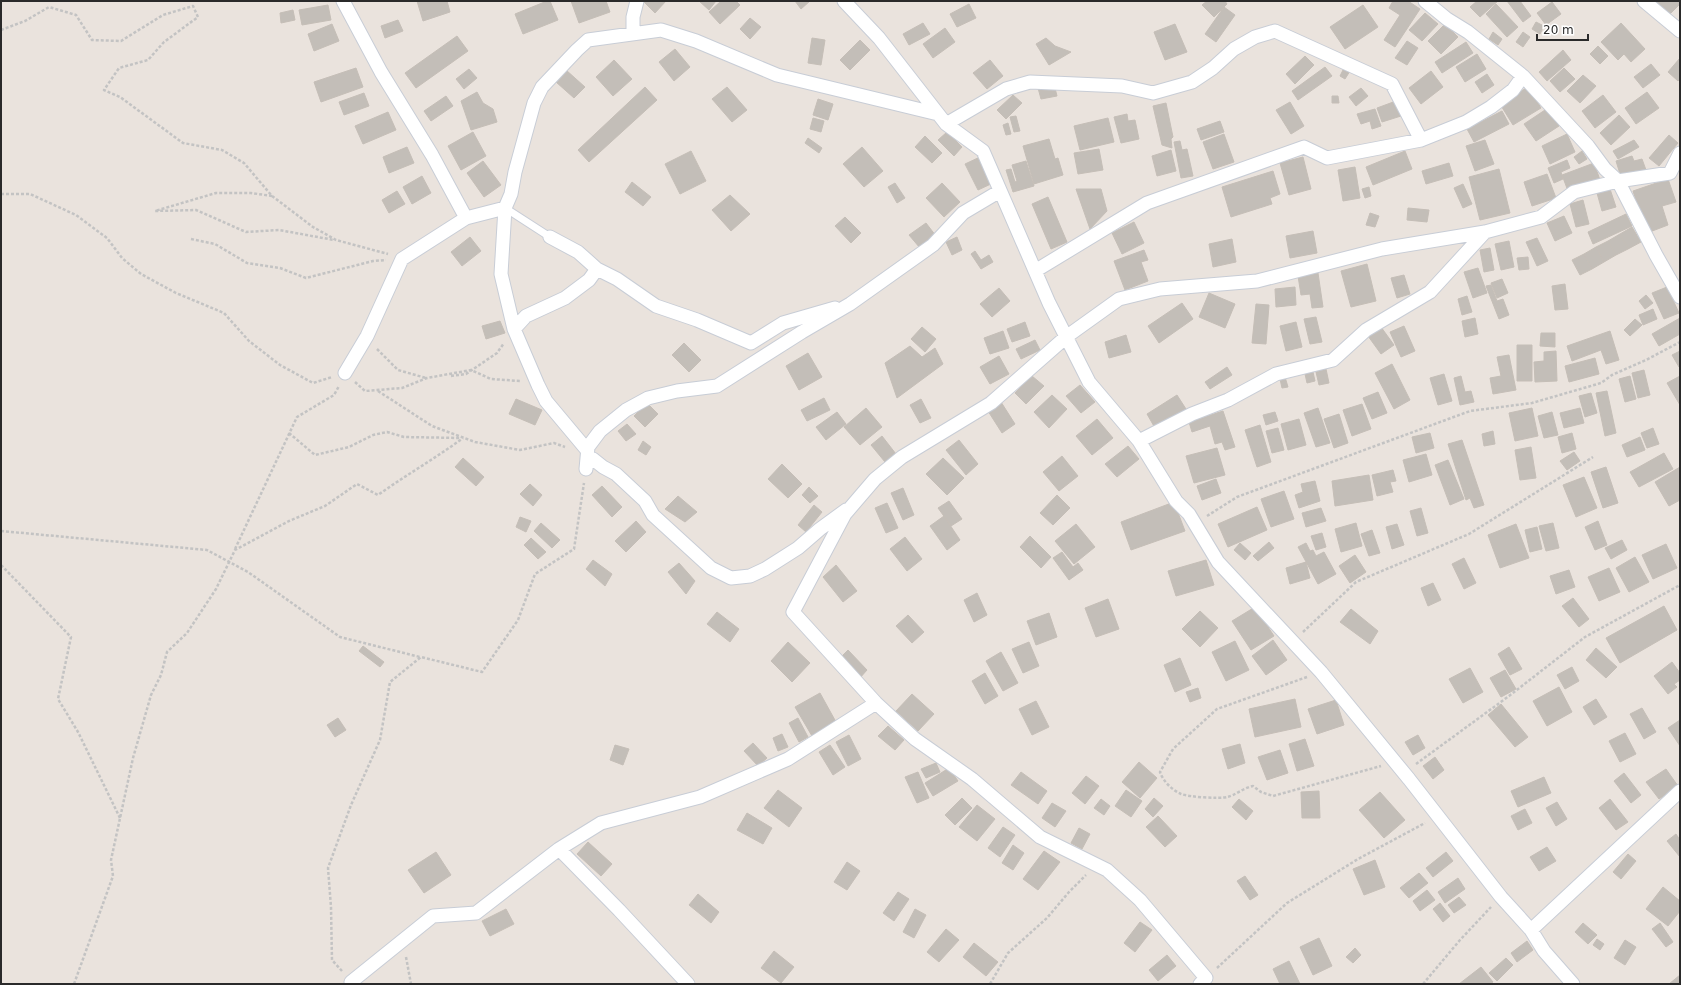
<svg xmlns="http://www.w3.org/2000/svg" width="1681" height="985" font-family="'DejaVu Sans',sans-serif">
<rect width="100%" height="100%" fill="#eae3dd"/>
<path fill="#c3beb8" stroke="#c5beb7" d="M417,1H447L450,12L423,21Z
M547,1H550L558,20L523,34L515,14Z
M571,1H606L610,12L579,23Z
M643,1H666L655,13Z
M699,1H716L709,10Z
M721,1H736L740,5L720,24L709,12Z
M795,1H810L801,9Z
M1207,1H1225L1227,4L1214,17L1202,5Z
M1393,1H1408L1420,9L1395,47L1384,40L1400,15L1389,8Z
M1477,1H1498L1480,17L1470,7Z
M1507,1H1520L1531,16L1523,22Z
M1653,1H1680V4L1669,15Z
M1552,2L1561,14L1546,25L1537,13Z
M969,4L976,18L957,27L950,14Z
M1496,4L1518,27L1507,37L1486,14Z
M328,5L331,20L302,25L299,10Z
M1363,5L1378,27L1345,49L1330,27Z
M1224,7L1235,15L1216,42L1205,34Z
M293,10L295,20L281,23L280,13Z
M1425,13L1438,24L1422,41L1409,30Z
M750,18L761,27L750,39L740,29Z
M398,20L403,31L385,38L381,26Z
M1536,22L1544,26L1540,34L1532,29Z
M923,23L930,34L909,45L903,34Z
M1621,23L1645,49L1631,62L1624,54L1618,60L1601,42Z
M332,24L339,41L314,51L308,34Z
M1175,24L1187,52L1165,60L1154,32Z
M1445,24L1458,37L1441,54L1428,41Z
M945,28L955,42L933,58L923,44Z
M1493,32L1502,39L1498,45L1489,39Z
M1523,32L1530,37L1523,47L1516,42Z
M457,36L468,51L416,88L405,73Z
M812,38L825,40L821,65L808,63Z
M1046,38L1055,46L1071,52L1049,65L1036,44Z
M860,40L870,50L850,70L840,60Z
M1407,41L1418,48L1407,65L1395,58Z
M1466,42L1473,53L1442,73L1435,62Z
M1598,46L1608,56L1600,64L1590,54Z
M675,49L690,67L674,81L659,62Z
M1563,50L1571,60L1547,81L1539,72Z
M1477,54L1486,69L1465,82L1456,67Z
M1305,56L1314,65L1295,84L1286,74Z
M1680,58V79L1678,81L1668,72Z
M614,60L632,79L613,96L596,77Z
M990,60L1003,76L987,89L973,73Z
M1651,64L1660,75L1643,88L1634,77Z
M1325,67L1332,76L1298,100L1292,91Z
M356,68L363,87L321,102L314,82Z
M1344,68L1350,71L1345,79L1340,76Z
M1564,68L1575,79L1560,92L1550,81Z
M469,69L477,78L464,89L456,79Z
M566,70L585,87L574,98L556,82Z
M1431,71L1443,87L1421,104L1409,88Z
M1487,74L1494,85L1482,93L1475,82Z
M1583,75L1596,86L1580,103L1567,91Z
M1054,84L1057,96L1041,99L1038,88Z
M645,87L657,100L589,162L578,150Z
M727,87L747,110L732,122L712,99Z
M1528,87L1541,108L1513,125L1500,104Z
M1361,88L1368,96L1356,106L1349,97Z
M477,92L483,103L493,109L497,122L471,130L461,101Z
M1647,92L1659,108L1636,124L1625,108Z
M364,93L369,106L344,115L339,102Z
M1013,95L1022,103L1006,119L997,110Z
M1603,95L1616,112L1595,128L1582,111Z
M446,96L453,106L431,121L424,111Z
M1332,96H1338L1339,103H1332Z
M818,99L833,104L828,120L813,115Z
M1396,101L1401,116L1382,122L1377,108Z
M1290,102L1304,126L1291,134L1276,110Z
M1166,103L1173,137L1171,139L1172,148L1162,145L1153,106Z
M1548,108L1559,126L1536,141L1524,124Z
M1375,109L1381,126L1372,129L1370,121L1361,124L1357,114Z
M1502,111L1509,124L1474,142L1467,129Z
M388,112L396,130L363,144L355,126Z
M1127,114L1128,121L1135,120L1139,139L1121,143L1114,117Z
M1619,115L1630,127L1611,145L1600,133Z
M1016,116L1020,131L1014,132L1010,117Z
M813,118L824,121L821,132L810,129Z
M1108,118L1114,142L1080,150L1074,126Z
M1220,121L1224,132L1201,140L1197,129Z
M1008,123L1011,134L1006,135L1003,125Z
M473,132L486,156L461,170L448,146Z
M947,132L962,147L954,156L938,140Z
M1224,134L1234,162L1213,169L1203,142Z
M1567,134L1575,152L1550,164L1542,146Z
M1669,135L1678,143L1659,166L1649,158Z
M925,136L942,153L932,163L915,147Z
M808,138L822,148L819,153L805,143Z
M1049,139L1055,159L1058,158L1063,175L1034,184L1023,146Z
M1485,140L1494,164L1475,171L1466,146Z
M1634,140L1639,147L1618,159L1613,151Z
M1180,141L1182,150L1187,149L1193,176L1181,178L1174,142Z
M407,147L414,163L389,173L383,157Z
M862,147L883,171L864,187L843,164Z
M1099,149L1103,170L1078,174L1074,153Z
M1171,150L1176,171L1157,176L1152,156Z
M691,151L706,181L680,194L665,164Z
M1405,151L1412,169L1373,185L1366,167Z
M1582,151L1587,159L1579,164L1574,157Z
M1632,156L1634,161L1642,159L1646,170L1621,177L1616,161Z
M980,157L993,183L978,190L965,164Z
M1303,157L1311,189L1289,195L1280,163Z
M1567,160L1570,168L1561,172L1563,179L1554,183L1548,168Z
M483,161L501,185L484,197L467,173Z
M1026,161L1034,186L1013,192L1006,170L1011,169L1015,182L1017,181L1012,165Z
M1449,163L1453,176L1426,184L1422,171Z
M1594,163L1600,180L1568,191L1562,175Z
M1355,167L1360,198L1343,201L1338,170Z
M1499,169L1510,213L1480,220L1469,177Z
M1273,171L1280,194L1270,198L1272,204L1231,217L1222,187Z
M1547,174L1556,198L1532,206L1524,182Z
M422,176L431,193L412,204L403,187Z
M1668,179L1676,202L1662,206L1668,225L1647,233L1633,191Z
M632,182L651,197L643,206L625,192Z
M895,183L905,198L897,203L888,187Z
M942,183L960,202L944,217L926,198Z
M1463,184L1472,204L1463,208L1454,188Z
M1369,187L1371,196L1365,198L1362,189Z
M1076,189H1101L1107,211L1090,229Z
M1610,189L1616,207L1602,211L1597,193Z
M397,191L405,204L389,213L382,200Z
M730,195L750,214L731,231L712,210Z
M1048,197L1067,242L1051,249L1032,204Z
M1583,200L1589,224L1576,227L1570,204Z
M1408,208L1429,210L1427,222L1407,220Z
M1370,213L1379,216L1375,227L1366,225Z
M1626,214L1632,226L1593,244L1588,232Z
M1564,216L1572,233L1555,241L1547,223Z
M845,217L861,233L851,243L835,226Z
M1134,222L1144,243L1122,254L1112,233Z
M926,223L936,236L920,248L909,235Z
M1632,227L1641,242L1628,249L1620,234Z
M1313,231L1317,253L1290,258L1286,236Z
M1620,234L1628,249L1616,255L1608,241Z
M470,237L481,251L462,266L451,252Z
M957,237L962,250L952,255L946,242Z
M1537,238L1548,261L1537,266L1526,242Z
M1232,239L1236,262L1213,267L1209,244Z
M1509,241L1514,267L1501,270L1495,244Z
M1608,241L1616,255L1604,262L1596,247Z
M1596,247L1604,262L1592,269L1584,254Z
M1490,248L1494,270L1484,272L1480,250Z
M1144,250L1148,260L1141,262L1148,281L1125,290L1114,261Z
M975,251L981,260L989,255L993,262L981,269L971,254Z
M1584,254L1592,269L1580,275L1572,260Z
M1528,257L1529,269L1519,270L1517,258Z
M1367,264L1376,301L1351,307L1341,271Z
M1478,268L1487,293L1473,298L1464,272Z
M1318,273L1323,307L1312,308L1310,294L1301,295L1298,276Z
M1404,275L1410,294L1397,298L1391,278Z
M1502,279L1508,293L1497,298L1491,283Z
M1565,284L1568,309L1555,310L1552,286Z
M1491,285L1497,301L1503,299L1509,315L1499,319L1486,286Z
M1295,287L1296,305L1276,307L1275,289Z
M1667,287L1679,313L1664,319L1652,293Z
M999,288L1010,301L992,317L980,304Z
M1209,293L1235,304L1225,328L1199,317Z
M1646,295L1653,303L1645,309L1639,301Z
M1467,296L1472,312L1462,315L1458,299Z
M1182,303L1193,319L1159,343L1148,326Z
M1256,304L1269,305L1266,344L1252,343Z
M1653,309L1657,319L1643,325L1639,315Z
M1316,317L1322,342L1310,344L1304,319Z
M1475,318L1478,334L1465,337L1462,321Z
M1680,318V334L1659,346L1652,334Z
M1635,319L1642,325L1630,336L1624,330Z
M500,321L505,333L486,339L482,326Z
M1025,322L1030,336L1012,342L1007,329Z
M1296,322L1302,347L1286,351L1280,326Z
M1404,326L1415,351L1401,357L1390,332Z
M922,327L936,339L925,352L911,339Z
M1381,327L1394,345L1381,354L1368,336Z
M1003,331L1009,348L990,354L984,338Z
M1610,331L1619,360L1606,364L1601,350L1572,361L1567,346Z
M1541,333H1555V347L1540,346Z
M1126,335L1131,352L1109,358L1105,342Z
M1035,340L1040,350L1021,359L1016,349Z
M684,343L701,360L689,372L672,355Z
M1517,345H1532V381H1517Z
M910,346L922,357L935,348L943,364L897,398L885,363Z
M1556,351L1557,381L1535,382L1534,362L1544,361V352Z
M1680,351V366L1679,367L1672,355Z
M808,353L822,377L799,390L786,366Z
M1509,355L1516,390L1493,394L1490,378L1501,376L1497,357Z
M999,356L1009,374L990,384L980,367Z
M1595,358L1599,374L1569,382L1565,366Z
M1392,364L1410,400L1394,409L1375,373Z
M1227,367L1232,375L1210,389L1205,382Z
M1326,369L1329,383L1319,385L1316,372Z
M1644,370L1650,395L1638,398L1632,373Z
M1313,372L1315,381L1307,383L1305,374Z
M1444,374L1452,401L1438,405L1430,378Z
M1032,376L1044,386L1026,404L1015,393Z
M1461,376L1465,392L1471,391L1474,402L1460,405L1454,378Z
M1630,376L1636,399L1625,402L1619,379Z
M1680,376V405L1667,383Z
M1285,377L1288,387L1282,388L1280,379Z
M1080,385L1095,402L1081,413L1066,396Z
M1607,391L1616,433L1605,436L1596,393Z
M1378,392L1387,413L1372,419L1363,398Z
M1591,393L1597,413L1585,417L1579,396Z
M1052,395L1067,409L1049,428L1034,412Z
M1177,395L1186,409L1155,428L1147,414Z
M824,398L830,410L807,421L801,410Z
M516,399L542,410L535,425L509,414Z
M921,399L931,418L920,423L910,405Z
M1001,402L1015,424L1002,433L988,411Z
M647,403L658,414L645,427L634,416Z
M1362,404L1371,429L1352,436L1343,410Z
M866,408L882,427L860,445L844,427Z
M1318,408L1330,443L1316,447L1304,413Z
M1532,408L1538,436L1515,441L1509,413Z
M1580,408L1584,423L1564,428L1560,413Z
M1223,411L1235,447L1225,450L1222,442L1215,444L1210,426L1192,432L1189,422Z
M837,412L846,424L826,440L816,427Z
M1275,412L1278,421L1266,425L1263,415Z
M1552,412L1558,435L1544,438L1538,416Z
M1339,414L1348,443L1334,448L1324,419Z
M1097,419L1113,438L1092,455L1076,436Z
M1299,419L1306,445L1288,450L1281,424Z
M627,424L636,434L626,441L618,431Z
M1260,425L1271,462L1257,467L1245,430Z
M1278,428L1284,450L1272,453L1266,431Z
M1653,428L1659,444L1647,448L1641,433Z
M1493,431L1495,444L1484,446L1482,434Z
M1430,433L1434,448L1416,453L1412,437Z
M1572,433L1576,449L1562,453L1558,437Z
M882,436L896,454L885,462L871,445Z
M1640,437L1645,450L1627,457L1622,445Z
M959,440L978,464L966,475L946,450Z
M1462,440L1484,505L1474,508L1470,498L1466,500L1448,444Z
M643,441L651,447L646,455L638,450Z
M1128,446L1139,459L1117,477L1105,464Z
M1531,447L1536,478L1520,480L1515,450Z
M1217,448L1225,475L1194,483L1186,456Z
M1574,452L1580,461L1567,470L1560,461Z
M1664,453L1673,469L1639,487L1630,472Z
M1426,454L1432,475L1409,482L1403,460Z
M1062,456L1078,476L1059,491L1043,472Z
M463,458L484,477L476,486L455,467Z
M943,458L964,478L947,495L926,474Z
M1448,460L1464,499L1450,505L1435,465Z
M782,464L802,484L788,498L768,479Z
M1606,467L1618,503L1603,508L1591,472Z
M1680,467V500L1669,506L1655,482Z
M1393,470L1396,481L1390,482L1393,492L1377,496L1372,475Z
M1369,475L1373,500L1335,506L1332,481Z
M1584,477L1597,508L1576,517L1563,485Z
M1216,479L1221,493L1202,500L1197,486Z
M1315,481L1320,501L1299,508L1295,495L1303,492L1301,484Z
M530,484L542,495L533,506L520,494Z
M602,486L622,507L612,517L592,495Z
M809,487L818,496L810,503L802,495Z
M903,488L914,515L903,520L891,493Z
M1284,491L1294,519L1271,527L1261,499Z
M1057,495L1070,508L1053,525L1040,513Z
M678,496L697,512L685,522L665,509Z
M949,501L962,519L951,526L938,508Z
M1174,502L1185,531L1131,550L1121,522Z
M887,503L898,528L886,533L875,508Z
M814,505L822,512L806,532L798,525Z
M1257,507L1267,530L1228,547L1218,524Z
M1321,508L1326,521L1306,527L1302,513Z
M1421,508L1428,533L1417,536L1410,511Z
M944,516L960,540L947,550L930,526Z
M520,517L531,521L526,532L516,527Z
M636,521L646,532L626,552L615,541Z
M1598,521L1607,545L1595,550L1585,527Z
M541,523L560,540L552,548L534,531Z
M1356,523L1362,546L1341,552L1335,529Z
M1553,523L1559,548L1546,551L1539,526Z
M1076,524L1095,547L1074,564L1055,541Z
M1397,524L1404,545L1392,549L1386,527Z
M1516,524L1529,558L1500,568L1488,535Z
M1537,527L1542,549L1530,552L1525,530Z
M1372,530L1380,553L1369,556L1361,534Z
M1322,533L1326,547L1316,550L1311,536Z
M1030,536L1051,557L1041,568L1020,547Z
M905,537L922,559L907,571L890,549Z
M531,538L546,552L538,559L524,545Z
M1622,540L1627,550L1611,559L1605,548Z
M1269,542L1274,548L1258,561L1253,556Z
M1240,543L1251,553L1245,560L1234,550Z
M1306,543L1310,551L1313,550L1316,556L1324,552L1336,574L1318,584L1298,547Z
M1666,544L1677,568L1653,579L1642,555Z
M1062,552L1073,567L1078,563L1083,570L1069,580L1053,558Z
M1355,555L1366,572L1350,583L1339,566Z
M1635,557L1649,582L1629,592L1616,568Z
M1464,558L1476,583L1464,589L1452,564Z
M593,560L612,574L605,586L586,569Z
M1206,560L1214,585L1176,596L1168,571Z
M1306,562L1310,578L1290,584L1286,568Z
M679,563L695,581L686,594L668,572Z
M836,565L857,591L843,602L823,577Z
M1609,568L1620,592L1599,601L1588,577Z
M1569,570L1575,587L1556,594L1550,576Z
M1433,583L1441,600L1428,606L1421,588Z
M977,593L987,615L974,622L964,600Z
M1573,598L1589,619L1579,627L1562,606Z
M1108,599L1119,629L1096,637L1085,608Z
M1664,606L1677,630L1620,663L1606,638Z
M1255,607L1274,636L1251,650L1232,621Z
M1351,609L1378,631L1370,644L1340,622Z
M1200,611L1218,628L1200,647L1182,629Z
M717,612L739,629L730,642L707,624Z
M1049,613L1057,637L1036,645L1027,621Z
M908,615L924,632L912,643L896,626Z
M1273,640L1287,660L1266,675L1252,656Z
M1235,641L1249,670L1226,681L1212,652Z
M788,642L810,663L792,682L771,661Z
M1029,642L1039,666L1023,673L1012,649Z
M363,646L384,662L380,667L359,651Z
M1509,647L1522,669L1510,675L1498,654Z
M1596,648L1617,667L1606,678L1586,660Z
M848,650L867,670L859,679L839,659Z
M1001,652L1018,683L1003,691L986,661Z
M1180,658L1191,685L1175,692L1164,665Z
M1672,662L1680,673V680L1674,684L1677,687L1668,694L1654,676Z
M1572,667L1579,681L1565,689L1557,675Z
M1470,668L1483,692L1463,703L1449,679Z
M1505,670L1516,689L1501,697L1490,678Z
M985,673L998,696L985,704L972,681Z
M1559,687L1572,712L1547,726L1533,701Z
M1198,688L1201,698L1190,702L1186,692Z
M820,693L836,722L812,736L795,707Z
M912,694L934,714L918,731L896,711Z
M1295,699L1301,727L1255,737L1249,709Z
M1596,699L1607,717L1594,725L1583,707Z
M1336,700L1344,725L1317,734L1308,709Z
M1036,701L1049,727L1032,735L1019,709Z
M1501,704L1528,737L1515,747L1488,715Z
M1642,708L1656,732L1644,739L1630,714Z
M338,718L346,730L335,737L327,725Z
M798,718L808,737L799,742L789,723Z
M1680,720V746L1668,728Z
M888,726L904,740L895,750L878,736Z
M1625,733L1636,754L1620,762L1609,741Z
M782,734L788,747L778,751L773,738Z
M849,735L861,759L848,766L836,742Z
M1418,735L1425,748L1413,755L1405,742Z
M1305,739L1314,766L1297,771L1289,744Z
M753,743L767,758L758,766L744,751Z
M1240,744L1245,763L1228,769L1222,749Z
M615,745L629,749L623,765L610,760Z
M830,745L845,767L833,775L819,752Z
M1280,750L1288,773L1267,780L1258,757Z
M1435,757L1444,770L1433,779L1423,766Z
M1139,762L1157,778L1140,798L1122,782Z
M936,763L940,772L926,778L921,769Z
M949,768L958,781L933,796L925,783Z
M1666,769L1678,786L1659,799L1646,782Z
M918,772L929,798L917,803L905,777Z
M1021,772L1047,791L1038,804L1011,785Z
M1624,773L1641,795L1631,803L1614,781Z
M1086,776L1099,786L1085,804L1072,793Z
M1544,777L1551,793L1518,807L1511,791Z
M778,790L802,808L789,827L764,808Z
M1126,790L1142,801L1131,817L1115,806Z
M1319,791L1320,818H1302L1301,792Z
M1380,792L1405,820L1384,838L1359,810Z
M962,798L972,808L955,825L945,815Z
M1154,798L1163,806L1153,817L1145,809Z
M1101,799L1110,806L1104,815L1094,808Z
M1239,799L1253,811L1246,820L1232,807Z
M1610,799L1628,822L1616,830L1599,808Z
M1557,802L1567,819L1556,826L1546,808Z
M1052,803L1066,811L1055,827L1042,818Z
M977,805L995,819L977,841L959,827Z
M1525,809L1532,823L1518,830L1511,816Z
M747,813L772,828L763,844L737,830Z
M1158,816L1177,836L1165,847L1146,827Z
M1003,827L1015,835L1000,857L988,848Z
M1079,828L1090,834L1082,849L1071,843Z
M1676,834L1680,840V857L1667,841Z
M588,842L612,864L601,876L577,854Z
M1013,845L1024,853L1013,870L1002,863Z
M1547,847L1556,861L1539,871L1530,857Z
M1044,851L1060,862L1038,890L1023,879Z
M436,852L451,875L424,893L408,870Z
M1446,852L1453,861L1433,877L1426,868Z
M1628,854L1636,861L1621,879L1613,872Z
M1375,860L1385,887L1364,895L1353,869Z
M847,862L860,871L847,890L834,882Z
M1419,873L1428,883L1409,898L1400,888Z
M1245,876L1258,895L1250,900L1237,881Z
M1458,878L1465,889L1445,903L1438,892Z
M1663,887L1680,901V911L1668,926L1646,909Z
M1427,890L1435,900L1420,911L1413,901Z
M898,892L909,899L894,921L883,913Z
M698,894L719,912L711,923L689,905Z
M1459,897L1466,905L1454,913L1448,905Z
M1440,903L1450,916L1443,922L1433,909Z
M506,909L514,924L490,936L482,921Z
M915,909L926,915L914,938L903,932Z
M1140,922L1152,930L1135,952L1124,943Z
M1583,923L1597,935L1588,944L1575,932Z
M1660,923L1673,942L1666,947L1652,929Z
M946,929L959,940L939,962L927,952Z
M1319,938L1332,966L1313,975L1300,947Z
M1597,939L1604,944L1600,950L1593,945Z
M1625,940L1636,947L1625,965L1614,958Z
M1527,941L1533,950L1517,962L1511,953Z
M974,943L998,962L986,976L963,957Z
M1355,948L1361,955L1353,963L1346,957Z
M774,951L794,967L781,983L761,968Z
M1167,955L1176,966L1158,981L1149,970Z
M1506,958L1513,965L1497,981L1489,973Z
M1289,961L1300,984H1280L1273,969Z
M1481,967L1493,982L1490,984H1459Z
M1680,975V984H1669Z"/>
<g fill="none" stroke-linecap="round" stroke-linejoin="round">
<g stroke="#c8cdd6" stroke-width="9">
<path id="lane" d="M505,208L550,237"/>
</g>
<g stroke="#c8cdd6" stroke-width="15">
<path id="street" d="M343,1L381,72L432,155L466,218
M844,1L879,38L946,124L983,151L1049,303L1089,382L1139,441L1176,501L1189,514L1218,562L1321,672L1409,779L1501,897L1531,930L1544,951L1573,984
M1425,1L1447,19L1468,32L1523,76L1588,146L1605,169L1618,181L1656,255L1680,297
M1644,1L1680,31
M633,33V17L637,1
M946,124L1006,89L1030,82L1122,86L1153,93L1192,82L1213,68L1234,49L1255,37L1275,31L1392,84L1421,140
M550,237L578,252L597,269L617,279L656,306L697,320L751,343L783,323L835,308
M1035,271L1147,203L1304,147L1327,158L1421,140L1466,122L1491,107L1513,90L1523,76
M514,329L526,316L565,298L589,280L597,269
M345,373L367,336L402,259L466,218L505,208
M1139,441L1192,414L1228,400L1276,374L1333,360L1366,330L1430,292L1485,232
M587,450L546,401L538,385L514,329L501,274L505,208L511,194L515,172L534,103L542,87L577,50L588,40L661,30L696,41L777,75L938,114
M593,459L603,467L616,474L645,501L653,515L711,568L731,578L750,576L765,569L798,548L820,529L846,510
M586,469L588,447L600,431L626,410L648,398L677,391L717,386L802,332L850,304L933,245L963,213L1000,191
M559,849L619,910L688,984
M1531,930L1680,791
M351,982L433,916L476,913L559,849L601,823L700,797L788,759L876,703
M1200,984L1206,978L1140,900L1107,870L1040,837L972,779L915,739L876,703L793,612L845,514L875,479L902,457L991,403L1066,337L1119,299L1160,289L1257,281L1382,249L1485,232L1541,217L1574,192L1618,181L1670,173L1680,153"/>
</g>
<path stroke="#c3c3c3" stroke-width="2.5" stroke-dasharray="3 2" stroke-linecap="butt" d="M1,30L25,21L49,7L76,15L92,40L121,41L163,15L193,6L198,17L164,42L148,60L119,68L104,90L120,97L183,143L222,150L244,163L272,196L313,227L336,240L388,254
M1,194H30L76,215L107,238L122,258L141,274L176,293L224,313L249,341L280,365L313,383L332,377
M272,196L251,193H216L155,211L196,210L246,232L279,230L334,240
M191,239L215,244L247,263L280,268L306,278L373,261L386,260
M377,349L398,370L426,378
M451,376L466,374L497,353L504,343
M355,382L365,391L402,388L427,378L471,370L491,379L520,381
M378,391L432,426L475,442L520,450L554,443L565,447
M289,433L315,455L349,447L373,435L387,432L404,437L461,438
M1207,516L1237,497L1470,411L1532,403L1601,383L1612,375L1646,360L1680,342
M1,531L207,550L248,572L340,637L420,657
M235,549L297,417L334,395L339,386
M1,565L71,637L58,699L78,732L120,818
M1303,632L1356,582L1469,534L1593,457
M1307,677L1217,709L1173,749L1160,772C1163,781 1172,790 1181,794C1189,797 1219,799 1227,797C1234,796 1243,788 1253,786L1261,792L1273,796L1381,766
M1416,764L1509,696L1585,637L1680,585
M406,957L411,984
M1217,968L1287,903L1358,859L1425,823
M342,971L332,960L331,907L328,868L351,805L380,740L390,682L421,657L482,672L518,620L535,574L574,549L584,483
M74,984L113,876L111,860L133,758L151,695L161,675L167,652L187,633L216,589L235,550L289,521L325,506L357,484L378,495C406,475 436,458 463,438
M990,984L1008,953L1047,918L1069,892L1086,875
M1423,984L1460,940L1491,907"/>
<use href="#lane" stroke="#fff" stroke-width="7"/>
<use href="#street" stroke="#fff" stroke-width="13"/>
</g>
<rect width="1681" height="985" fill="none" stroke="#2a2a2a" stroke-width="4"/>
<path d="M1537 34v6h51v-6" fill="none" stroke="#2a2a2a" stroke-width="2"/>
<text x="1543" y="34" font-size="12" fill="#2a2a2a" stroke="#ffffff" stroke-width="3" paint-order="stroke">20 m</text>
</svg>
